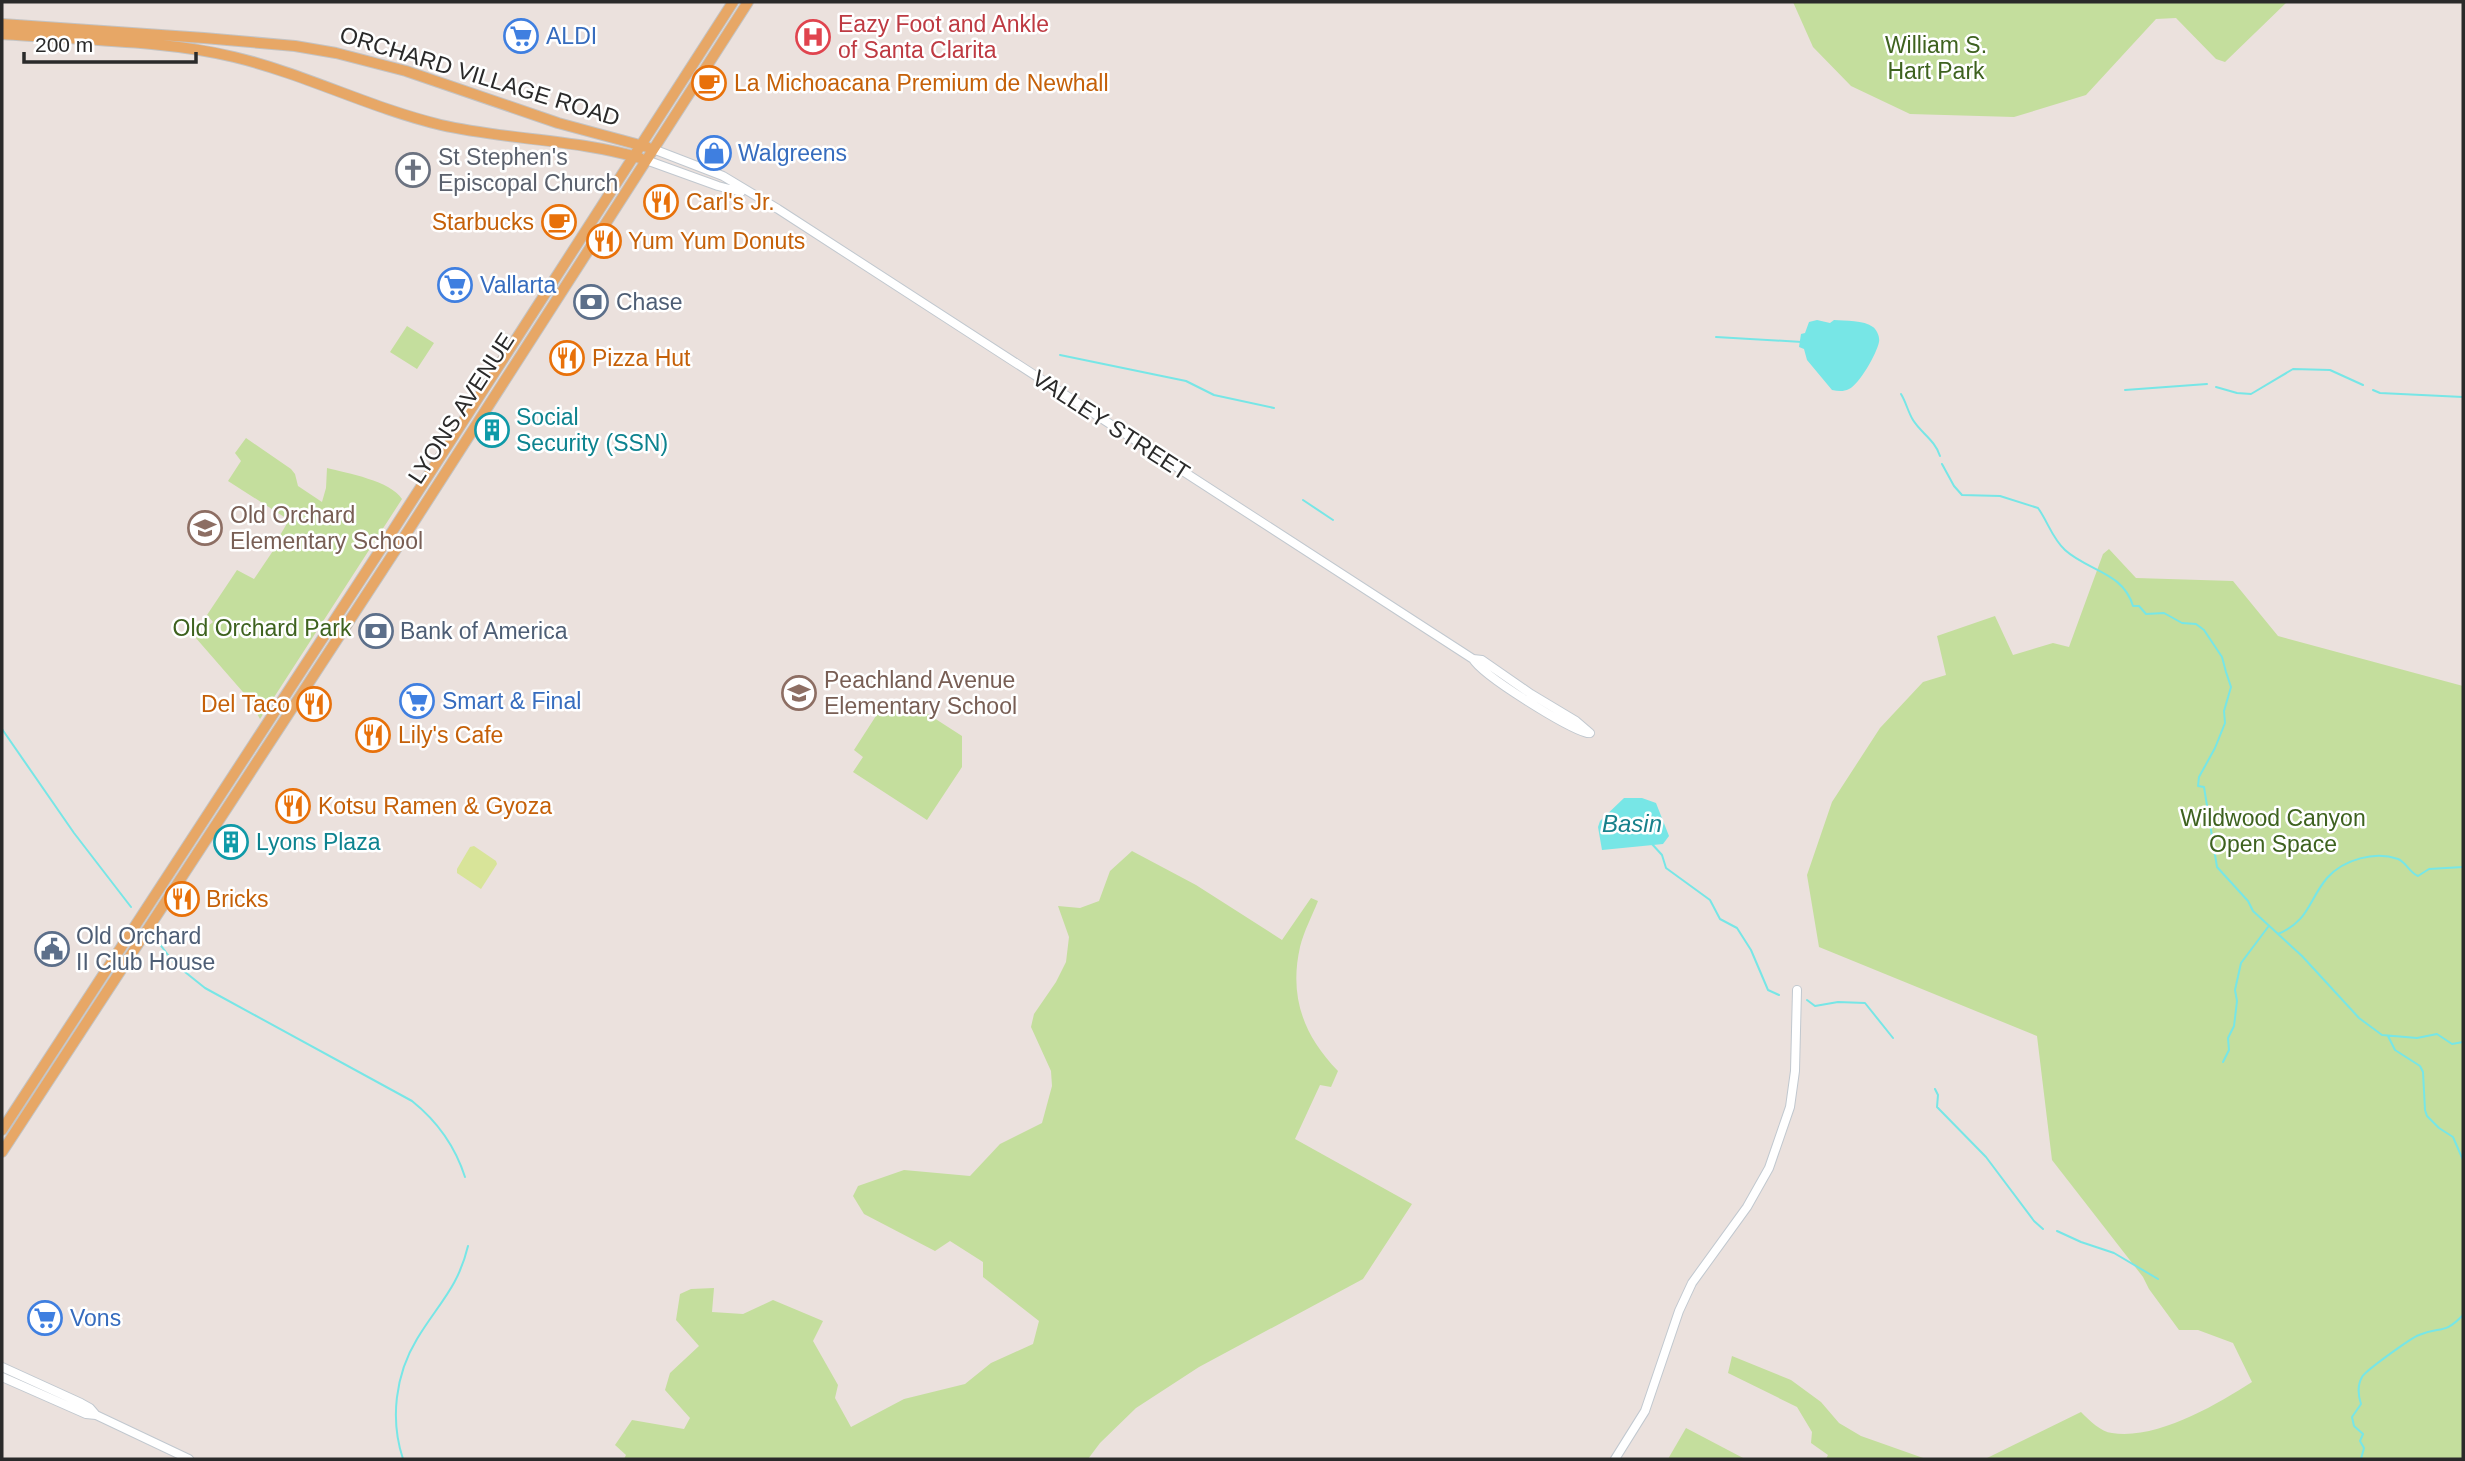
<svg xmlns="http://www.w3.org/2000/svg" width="2465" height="1461" font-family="Arial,sans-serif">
<rect width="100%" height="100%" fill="#ebe1dd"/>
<path fill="#c4de9d" d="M1793,2H2287L2225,62L2216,59L2176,18L2156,19L2086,95L2014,117L1910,114L1851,86L1813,47Z
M407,326L434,343L417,369L390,352Z
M246,438L291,469L295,474L298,486L322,502L326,488L327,468C347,473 391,481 402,499L260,719L249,699L195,637L213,622L207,615L237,570L254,579L281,539L279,537L289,520L228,481L241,461L235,453Z
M2109,549L2136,578L2233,581L2278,636L2463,686V1459H1985L2081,1412C2089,1420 2101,1432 2112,1433C2157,1440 2216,1405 2252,1382L2233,1343L2198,1330H2179L2149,1289L2143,1277L2052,1160L2037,1036L1819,947L1807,875L1832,802L1880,728L1923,682L1946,675L1937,636L1995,616L2013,655L2053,643L2069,647L2103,554Z
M903,698L962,736V767L927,820L853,772L863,757L854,750L883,705L894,712Z
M1132,851L1196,885L1282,940L1311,898L1318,901C1312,916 1304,931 1300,947C1289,996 1303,1035 1338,1071L1331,1087L1320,1085L1295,1139L1412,1204L1363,1279L1199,1367L1136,1408L1100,1443L1088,1459H624L626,1455L615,1445L632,1420L684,1429L690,1418L665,1390L670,1373L699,1346L676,1320L680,1294L691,1289L714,1288L712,1312L743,1314L773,1300L823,1321L813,1341L838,1385L835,1398L851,1427L904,1399L965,1384L991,1363L1033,1344L1039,1321L983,1277V1262L950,1241L935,1251L864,1214L853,1196L858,1186L904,1170L970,1176L1000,1144L1042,1123L1052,1086L1051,1071L1031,1027L1034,1014L1056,982L1066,962L1069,937L1058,906L1080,908L1099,901L1110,871Z
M1732,1356L1791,1380L1821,1402L1839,1423L1861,1436L1926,1459H1826L1828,1455L1811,1443L1812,1432L1797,1407L1728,1373Z
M1686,1428L1745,1459H1668Z"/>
<path fill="#d8e499" d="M474,846L496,861L497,864L481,889L457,873V869L470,847Z"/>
<path fill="#77e6e6" d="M1817,320L1830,323L1834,320C1845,321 1864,320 1873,327C1877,330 1880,337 1879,342C1877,353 1859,385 1849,389C1843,392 1838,391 1832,390L1807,360L1804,349L1799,347L1801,334L1805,333L1809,322Z
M1624,798H1642L1656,803L1669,836L1663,844L1602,850L1598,827L1600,821Z"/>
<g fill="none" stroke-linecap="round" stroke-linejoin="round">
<path stroke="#77e6e6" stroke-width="2" d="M1716,337L1802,342
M1060,355L1186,381L1214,395L1274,408
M2216,387L2237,393L2251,394L2293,369L2330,370L2363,385
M2125,390L2207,384
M2373,390L2380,393L2463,397
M1901,394C1906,402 1908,412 1913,420C1921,433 1935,440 1940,456
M1942,464L1954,486L1962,495L2000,496L2038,508C2048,522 2052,538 2065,550C2088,571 2123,572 2133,606H2139L2146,614L2164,613L2182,623L2196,624L2204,630L2222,657L2226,672L2231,687L2224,711L2225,723L2215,748L2199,777L2198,786L2204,787L2217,867L2248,901L2253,911L2302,956L2359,1018L2382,1035L2417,1038L2437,1034L2452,1044L2463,1042
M1303,500L1333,520
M2,729L74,833L131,907
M1652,844L1662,855L1666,868L1710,900L1720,919L1737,928L1751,950L1768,990L1779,995
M152,934L175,964L205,988L412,1101C437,1121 455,1146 465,1177
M2278,934C2309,921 2308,901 2327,878C2344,859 2375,851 2398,859C2406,862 2409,872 2418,876L2429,869L2463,867
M1807,1000L1815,1006L1838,1002L1865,1003L1893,1038
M2388,1036L2395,1050L2420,1066L2423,1072L2425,1110L2427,1116L2439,1128L2453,1137L2463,1160
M2223,1062L2229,1050L2228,1038L2234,1026L2237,1001L2235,990L2241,963L2268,927
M1935,1089L1938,1095L1937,1107L1986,1157L2034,1221L2043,1229
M2057,1231L2081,1242L2114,1253L2158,1279
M403,1459C390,1420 395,1375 417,1339C438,1304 458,1288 468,1246
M2361,1459L2364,1448L2360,1441L2363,1434L2354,1426L2352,1417L2361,1404C2358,1395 2357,1386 2362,1377C2365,1371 2411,1338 2419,1335C2441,1326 2444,1335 2463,1315"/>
<g stroke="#c1c8cf" stroke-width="10">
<path id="minor" d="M653,149L723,176L778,209L1473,659L1482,660L1531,694L1576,721L1590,733
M646,160L718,186L741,192
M1473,659C1483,676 1566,727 1587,733
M2,1367L81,1403L90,1408L96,1415
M2,1377L86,1414L96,1415L189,1459
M1615,1459L1645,1411L1679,1311L1692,1283L1747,1207L1769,1168L1790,1107L1795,1071L1797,990"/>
</g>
<g stroke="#c3c3c3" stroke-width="12">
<path id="major" d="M2,24L204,38L295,46L336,53L406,71L558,123L647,147
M2,34C76,40 163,40 234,57C305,74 370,108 441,125C507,140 575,139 640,158
M2,1130L390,535L733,2
M2,1152L408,531L748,2"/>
</g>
<use href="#minor" stroke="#fff" stroke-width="8"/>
<use href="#major" stroke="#e7a766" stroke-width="10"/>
</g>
<defs>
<g id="supermarket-ring" transform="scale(1.75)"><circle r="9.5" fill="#fff" stroke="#3f7fe0" stroke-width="1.5"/><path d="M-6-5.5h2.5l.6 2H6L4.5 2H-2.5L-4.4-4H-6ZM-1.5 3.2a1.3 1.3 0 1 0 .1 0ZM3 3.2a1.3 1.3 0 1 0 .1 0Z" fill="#3f7fe0"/></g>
<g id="hospital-ring" transform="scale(1.75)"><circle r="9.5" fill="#fff" stroke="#e0444e" stroke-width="1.5"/><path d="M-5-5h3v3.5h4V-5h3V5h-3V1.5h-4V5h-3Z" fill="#e0444e"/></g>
<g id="cafe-ring" transform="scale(1.75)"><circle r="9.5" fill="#fff" stroke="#e8710a" stroke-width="1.5"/><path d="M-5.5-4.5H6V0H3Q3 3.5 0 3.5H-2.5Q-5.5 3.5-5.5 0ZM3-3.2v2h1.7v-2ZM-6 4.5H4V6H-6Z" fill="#e8710a"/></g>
<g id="shop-ring" transform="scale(1.75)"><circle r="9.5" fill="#fff" stroke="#3f7fe0" stroke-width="1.5"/><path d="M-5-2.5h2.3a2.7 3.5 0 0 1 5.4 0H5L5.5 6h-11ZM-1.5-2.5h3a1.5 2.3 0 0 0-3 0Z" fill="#3f7fe0"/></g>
<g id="church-ring" transform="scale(1.75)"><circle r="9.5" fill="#fff" stroke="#6b7280" stroke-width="1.5"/><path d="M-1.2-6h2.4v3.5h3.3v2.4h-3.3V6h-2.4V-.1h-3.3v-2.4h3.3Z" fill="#6b7280"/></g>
<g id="restaurant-ring" transform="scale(1.75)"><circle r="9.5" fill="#fff" stroke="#e8710a" stroke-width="1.5"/><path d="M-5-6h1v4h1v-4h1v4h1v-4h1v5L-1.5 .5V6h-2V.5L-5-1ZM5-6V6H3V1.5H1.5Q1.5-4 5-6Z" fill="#e8710a"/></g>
<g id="bank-ring" transform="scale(1.75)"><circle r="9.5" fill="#fff" stroke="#5c6f8a" stroke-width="1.5"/><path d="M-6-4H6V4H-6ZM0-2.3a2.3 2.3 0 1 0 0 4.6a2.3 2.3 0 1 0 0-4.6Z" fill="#5c6f8a"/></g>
<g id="building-ring" transform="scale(1.75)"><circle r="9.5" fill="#fff" stroke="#0f9aa8" stroke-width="1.5"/><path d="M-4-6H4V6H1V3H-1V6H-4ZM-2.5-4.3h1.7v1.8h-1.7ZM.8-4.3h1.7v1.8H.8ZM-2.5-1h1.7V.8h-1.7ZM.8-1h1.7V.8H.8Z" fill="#0f9aa8"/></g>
<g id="school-ring" transform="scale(1.75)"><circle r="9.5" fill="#fff" stroke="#8d6e63" stroke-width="1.5"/><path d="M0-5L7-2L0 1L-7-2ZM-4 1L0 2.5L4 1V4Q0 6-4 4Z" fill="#8d6e63"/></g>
<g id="civic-ring" transform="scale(1.75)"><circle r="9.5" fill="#fff" stroke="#5c6f8a" stroke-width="1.5"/><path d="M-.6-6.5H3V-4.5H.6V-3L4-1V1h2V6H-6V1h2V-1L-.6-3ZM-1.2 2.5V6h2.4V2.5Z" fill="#5c6f8a"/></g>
</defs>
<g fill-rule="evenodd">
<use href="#supermarket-ring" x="521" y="36"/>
<use href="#hospital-ring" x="813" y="37"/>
<use href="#cafe-ring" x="709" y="83"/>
<use href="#shop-ring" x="714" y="153"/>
<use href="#church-ring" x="413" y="170"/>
<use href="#restaurant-ring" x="661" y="202"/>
<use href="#cafe-ring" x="559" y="222"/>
<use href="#restaurant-ring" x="604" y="241"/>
<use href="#supermarket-ring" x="455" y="285"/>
<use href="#bank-ring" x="591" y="302"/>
<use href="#restaurant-ring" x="567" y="358"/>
<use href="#building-ring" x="492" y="430"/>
<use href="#school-ring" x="205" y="528"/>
<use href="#bank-ring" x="376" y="631"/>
<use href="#school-ring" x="799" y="693"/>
<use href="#supermarket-ring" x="417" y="701"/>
<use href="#restaurant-ring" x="314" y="704"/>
<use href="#restaurant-ring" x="373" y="735"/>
<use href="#restaurant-ring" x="293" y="806"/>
<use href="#building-ring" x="231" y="842"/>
<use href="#restaurant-ring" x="182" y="899"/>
<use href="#civic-ring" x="52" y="949"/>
<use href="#supermarket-ring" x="45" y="1318"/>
</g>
<g text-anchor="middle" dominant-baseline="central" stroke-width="5" stroke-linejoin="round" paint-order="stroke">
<g font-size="23" fill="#be3a42" stroke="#fff" text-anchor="start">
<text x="838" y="24">Eazy Foot and Ankle<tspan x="838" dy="26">of Santa Clarita</tspan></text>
</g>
<g font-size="23" fill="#366cbe" stroke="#fff" text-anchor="start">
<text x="546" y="36">ALDI</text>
<text x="738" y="153">Walgreens</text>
<text x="480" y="285">Vallarta</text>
<text x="442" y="701">Smart &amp; Final</text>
<text x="70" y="1318">Vons</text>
</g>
<g font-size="23" fill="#3e621f" stroke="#fff">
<text x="1936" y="45">William S.<tspan x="1936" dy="26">Hart Park</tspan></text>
<text x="262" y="628">Old Orchard Park</text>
<text x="2273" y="818">Wildwood Canyon<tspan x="2273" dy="26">Open Space</tspan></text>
</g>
<g font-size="23" fill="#2a2a2a" stroke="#fff">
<text transform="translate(480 76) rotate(17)">ORCHARD VILLAGE ROAD</text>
<text transform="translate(461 408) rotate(-57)">LYONS AVENUE</text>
<text transform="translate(1111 425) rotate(33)">VALLEY STREET</text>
</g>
<g font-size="23" fill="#c56008" stroke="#fff" text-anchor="start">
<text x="734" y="83">La Michoacana Premium de Newhall</text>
<text x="686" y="202">Carl's Jr.</text>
<text x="534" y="222" text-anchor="end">Starbucks</text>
<text x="628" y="241">Yum Yum Donuts</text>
<text x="592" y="358">Pizza Hut</text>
<text x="290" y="704" text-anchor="end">Del Taco</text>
<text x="398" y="735">Lily's Cafe</text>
<text x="318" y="806">Kotsu Ramen &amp; Gyoza</text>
<text x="206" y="899">Bricks</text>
</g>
<g font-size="23" fill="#5b616d" stroke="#fff" text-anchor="start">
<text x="438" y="157">St Stephen's<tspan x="438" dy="26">Episcopal Church</tspan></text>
</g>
<g font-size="23" fill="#4e5e75" stroke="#fff" text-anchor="start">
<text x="616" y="302">Chase</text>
<text x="400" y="631">Bank of America</text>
<text x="76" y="936">Old Orchard<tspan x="76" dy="26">II Club House</tspan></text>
</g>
<g font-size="23" fill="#0d838f" stroke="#fff" text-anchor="start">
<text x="516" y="417">Social<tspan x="516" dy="26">Security (SSN)</tspan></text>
<text x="256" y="842">Lyons Plaza</text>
</g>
<g font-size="23" fill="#785e54" stroke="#fff" text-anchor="start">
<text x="230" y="515">Old Orchard<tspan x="230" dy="26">Elementary School</tspan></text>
<text x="824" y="680">Peachland Avenue<tspan x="824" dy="26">Elementary School</tspan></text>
</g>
<g font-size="24" font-style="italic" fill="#17818b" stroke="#fff">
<text x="1632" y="823">Basin</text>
</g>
</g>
<rect width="2465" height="1461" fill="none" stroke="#2a2a2a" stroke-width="7"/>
<path d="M24 52v10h172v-10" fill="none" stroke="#2a2a2a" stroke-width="3.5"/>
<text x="35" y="52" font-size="21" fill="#2a2a2a" stroke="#ffffff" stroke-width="5" paint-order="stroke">200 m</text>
</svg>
